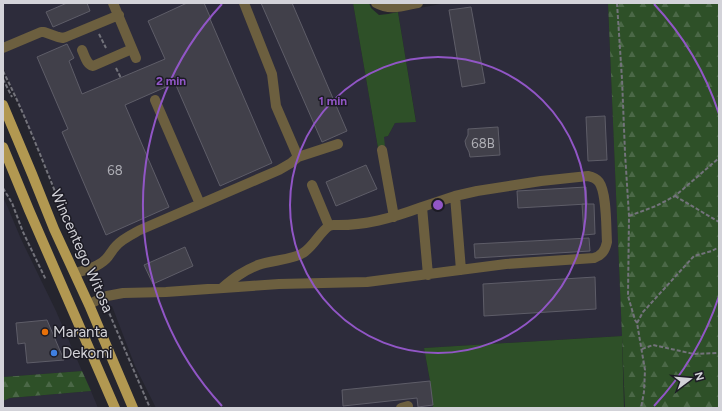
<svg xmlns="http://www.w3.org/2000/svg" width="722" height="411" font-family="Figtree,sans-serif">
<defs>
<pattern id="forest-firs" width="22" height="20" patternUnits="userSpaceOnUse"><rect width="22" height="20" fill="#2e5028"/><path d="M5 1l3.5 6h-7zM16 11l3.5 6h-7z" fill="#4b6847"/></pattern>
</defs>
<rect width="100%" height="100%" fill="#25252e"/>
<path fill="#2d2c3b" d="M3,3H353L378,148L384,137L388,136L395,123L416,121L398,12L446,3H608L622,336L424,348L430,381L433,408H156L135,366L112,306H106L3,67Z
M3,197L8,208L21,239L56,311L82,371L3,377Z
M91,391L98,408H3V401L10,398Z"/>
<path fill="#2e5028" d="M353,3H369L371,8L379,15L388,14L398,12L416,122L395,123L388,136L384,137L385,147L378,148Z
M622,336L624,408H433L430,381L424,348Z"/>
<path fill="url(#forest-firs)" d="M608,3H719V408H625Z
M82,371L91,391L10,398L3,401V377Z"/>
<path fill="#41404a" stroke="#5e5d68" d="M67,3H87L90,11L53,27L46,12Z
M187,3H204L211,19H210L272,163L220,186L175,83L125,105L169,207L106,235L62,132L68,129L37,57L67,44L74,58L69,61L82,94L165,59L148,21Z
M261,3H292L347,131L322,142Z
M471,7L485,83L462,87L449,10Z
M605,116L607,160L588,161L586,117Z
M498,127L500,155L470,157L469,152L466,146L465,141L468,135V129Z
M366,165L377,189L336,206L326,182Z
M586,187L587,204L518,208L517,191Z
M582,204H594L595,234L584,235Z
M589,238L590,251L475,258L474,244Z
M185,247L193,266L153,284L144,265Z
M595,277L596,309L484,316L483,284Z
M47,320L64,360L27,363L25,343L18,344L16,323Z
M430,381L433,405L418,407L417,398L343,406L342,390Z"/>
<g fill="none" stroke-linecap="round" stroke-linejoin="round">
<path stroke="#73737b" stroke-width="2" stroke-dasharray="4 2" stroke-linecap="butt" d="M617,3L622,79L625,153L629,216L628,296L635,320L637,323L645,370L644,392L641,408
M99,34L106,48
M116,68L121,78
M3,71C34,132 55,197 84,259
M3,79L12,97
M3,188L12,203L23,232L46,280
M675,196L719,222
M629,216L656,206L675,196L719,158
M94,279L98,288
M107,308L150,408
M637,323L643,312L694,256L712,251L719,247
M642,349L653,345L694,354L719,353"/>
<path stroke="#6c5f3f" stroke-width="10" d="M113,3L136,58
M244,3L272,74L276,106L298,157L338,144
M376,3C390,11 403,6 418,3
M3,48L41,32H44L58,37L63,38L66,37L119,15
M82,50C85,56 86,64 93,66L132,49
M155,100L200,204
M382,150L394,217
M312,185L329,226L333,225C365,226 392,218 422,207
M455,196L461,270
M75,273C86,270 98,267 106,259C110,255 112,250 116,246C122,239 131,235 140,230L279,170L291,163L298,157
M222,288C234,278 243,271 258,265C271,260 293,260 303,253C314,246 319,233 329,226
M89,304L107,296L123,293L166,292L279,284L367,282L506,264L594,258C602,255 605,251 607,242C606,228 607,193 599,182C596,178 593,177 588,176L541,181L477,191L455,196L422,207L428,275
M401,408L408,406"/>
<path stroke="#b29851" stroke-width="10" d="M3,105L32,174L54,229L90,307L133,408
M3,147L29,210L115,408"/>
</g>
<g fill="none" stroke="#9156c6" stroke-width="2">
<circle cx="438" cy="205" r="148"/>
<path d="M719 296A295 295 0 0 1 654 406M222 406A295 295 0 0 1 222 4M654 4A295 295 0 0 1 719 114"/>
</g>
<circle fill="#e8710a" stroke="#1c1b24" stroke-width="1.5" cx="45" cy="332" r="4"/>
<circle fill="#3f7fe0" stroke="#1c1b24" stroke-width="1.5" cx="54" cy="353" r="4"/>
<g text-anchor="middle" dominant-baseline="central" stroke-width="3" stroke-linejoin="round" paint-order="stroke">
<g font-size="13" fill="#aeaeb5">
<text x="483" y="143">68B</text>
<text x="115" y="170">68</text>
</g>
<g font-size="15" fill="#d3d3d9" stroke="#1c1b24">
<text transform="translate(82 251) rotate(66)">Wincentego Witosa</text>
</g>
<g font-size="15" fill="#d3d3d9" stroke="#1c1b24" text-anchor="start">
<text x="53" y="332">Maranta</text>
<text x="62" y="353">Dekomi</text>
</g>
</g>
<circle cx="438" cy="205" r="6" fill="#9156c6" stroke="#1c1b24" stroke-width="2"/>
<g font-size="12" text-anchor="middle" font-weight="bold" fill="#9156c6" stroke="#1c1b24" stroke-width="3" stroke-linejoin="round" paint-order="stroke">
<text x="171" y="85">2 min</text>
<text x="333" y="105">1 min</text>
</g>
<rect width="722" height="411" fill="none" stroke="#d3d3d9" stroke-width="8"/>
<g transform="translate(690 379) rotate(74)" stroke="#1c1b24" stroke-width="3" paint-order="stroke">
<path d="M0-3L7 15L0 10L-7 15Z" fill="#d3d3d9"/>
<text y="-6" font-size="11" font-weight="bold" text-anchor="middle" fill="#d3d3d9">N</text>
</g>
</svg>
